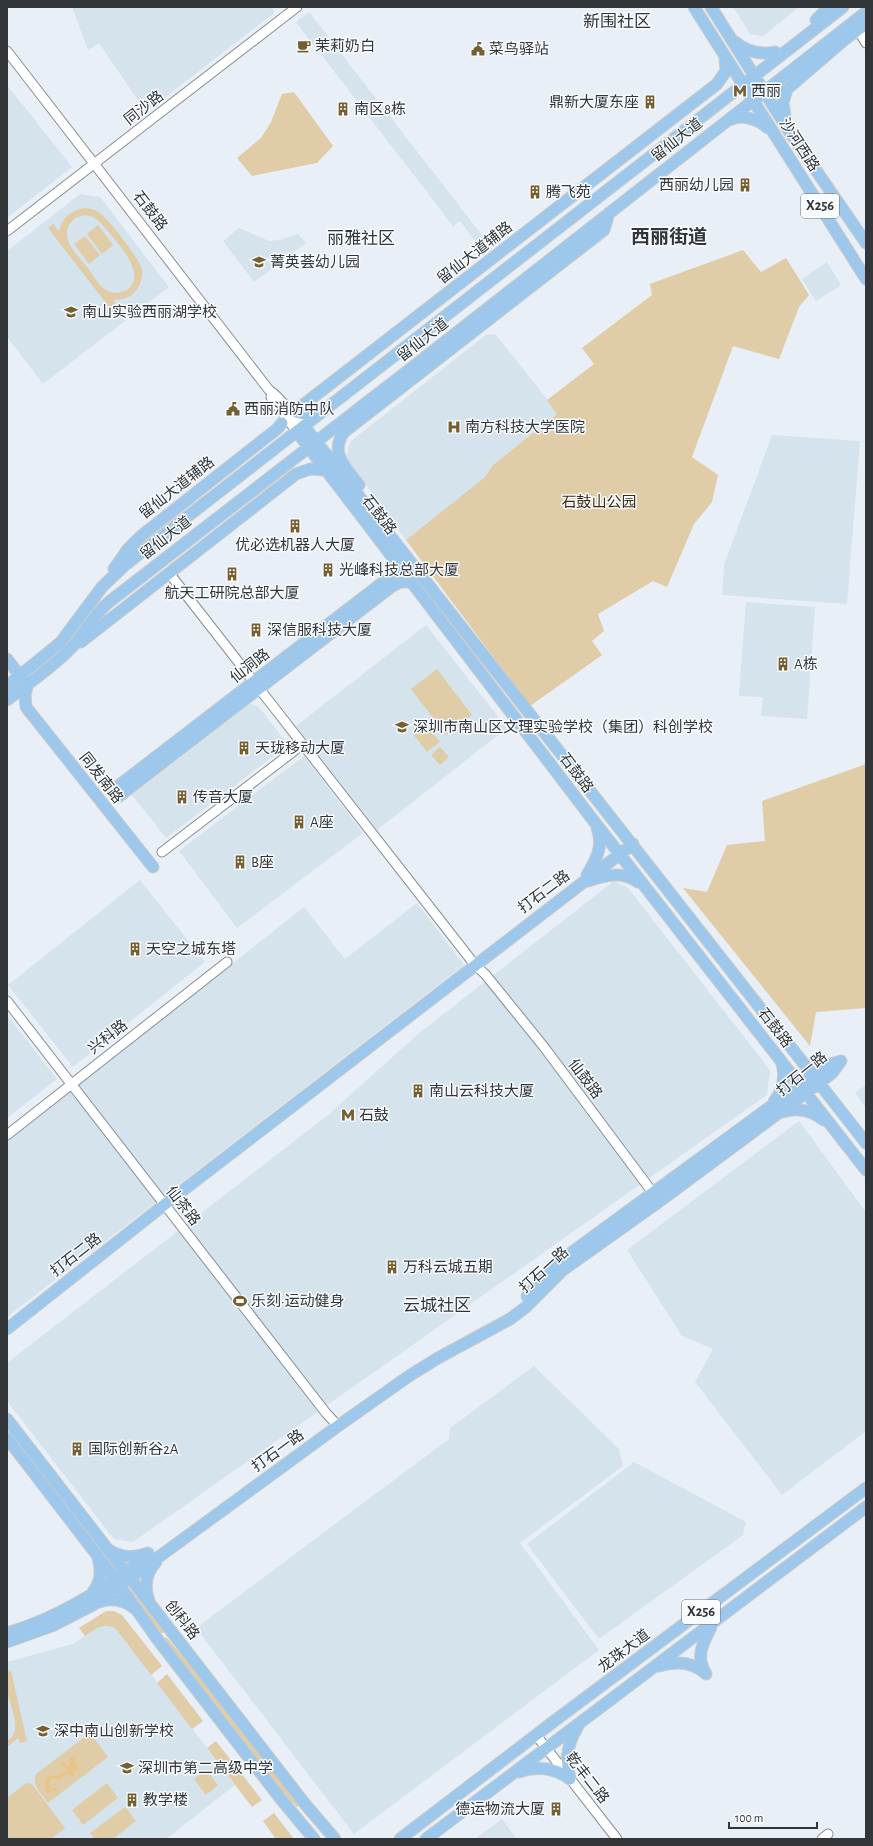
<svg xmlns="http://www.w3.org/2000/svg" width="873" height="1846" font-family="'Alegreya Sans','Noto Sans SC',sans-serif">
<rect width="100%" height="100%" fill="#e8eff6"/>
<path fill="#d5e3ed" d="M72,7H273L274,13L146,112L99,43L88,50Z
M733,7H799L763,36L750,34Z
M309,12L485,239L478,245L460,221L453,226L296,22Z
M7,85L72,167L7,218Z
M80,194L100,197L169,287L43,384L7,337V251Z
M239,228L269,241L279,240L298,234L306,243L254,282L223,241Z
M827,262L841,285L816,301L802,279Z
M491,334L496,335L558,413L493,465L485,477L406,540L350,463L347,456L348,448L351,441L486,335Z
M772,435L860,441L847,604L722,595L724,565Z
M746,602L815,607L807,719L761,716L763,697L739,696Z
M426,625L507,728L377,830L296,726Z
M250,704L258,706L286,742L285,747L166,838L132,795Z
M304,756L363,833L237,928L179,851Z
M140,880L205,962L73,1067L8,985Z
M614,881L628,888L770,1070L767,1095L133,1542L114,1539L7,1401V1363L328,1115L418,1034Z
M417,903L464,965L7,1317V1142L304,907L345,959Z
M7,1015L57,1079L7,1118Z
M866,1085V1108L855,1093Z
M799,1121L866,1212V1431L782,1495L695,1382L713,1349L682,1336L627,1250Z
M534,1366L619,1449L623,1466L520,1543L599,1650L354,1834L196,1628L449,1439L450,1428Z
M634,1462L746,1522L743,1535L599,1639L527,1544Z
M102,1625L112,1626L116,1628L235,1785L166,1839H7V1662L73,1644L98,1627Z
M502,1819L517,1839H475Z"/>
<path fill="#e0cca6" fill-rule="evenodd" d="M294,92L333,146L317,163L252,176L237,158L261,138L271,122L282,94Z
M85,208C92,209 97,210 102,215C111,222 139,259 142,269C143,277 140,286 135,292C129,298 121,300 113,300L122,312L116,316L48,228L53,224L59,231C62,217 72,210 85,208ZM85,215L93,217L100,222C111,236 149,272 128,289C123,293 114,294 108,291C99,287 93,275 88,268C79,257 59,239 70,224C73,218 79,216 85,215Z
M98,225L113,245L102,254L87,234Z
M85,236L100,255L89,264L74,244Z
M743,250L761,272L786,258L809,295L799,307L779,359L733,346L692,457L718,475L712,502L694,524L667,587L653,581L598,614L604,631L592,641L602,655L530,706L406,540L485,477L493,465L557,414L547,400L594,364L582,348L652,295L650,284Z
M437,669L472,715L446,735L411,689Z
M425,723L440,742L427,752L412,733Z
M440,747L449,757L440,765L431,755Z
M866,764V1008L816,1012L810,1046L683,888L707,892L727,845L765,841L762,801Z
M131,1590L164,1632L162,1634L129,1592Z
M106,1611H114L122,1615L162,1666L151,1675L116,1629C104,1621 95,1629 85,1636L79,1628Z
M166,1637L193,1668L299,1805L297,1807L279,1789L163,1639Z
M11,1671L27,1741L20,1743L18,1738L7,1747V1741C25,1730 8,1704 7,1688C7,1683 7,1678 7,1672Z
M167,1674L203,1721L192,1729L157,1683Z
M90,1733L108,1757L48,1803C42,1794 31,1785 36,1774Z
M216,1741L262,1800L252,1807L207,1748Z
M206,1770L218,1785L206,1795L194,1779Z
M26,1783L32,1784L65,1828L51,1839H7V1798Z
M107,1783L118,1798L83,1825L72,1810Z
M125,1807L136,1821L113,1839H94L90,1833Z
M274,1813L294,1839H276L263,1821Z"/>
<path fill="#e7c584" d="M71,1757L74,1759L78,1770L73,1771L74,1775L72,1776L67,1773L59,1780L53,1778L49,1779L50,1790L56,1788L57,1790L46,1793L45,1780L53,1775L58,1776L61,1773L68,1772L66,1768L62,1766L61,1764L64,1763L67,1766L70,1765L69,1759Z"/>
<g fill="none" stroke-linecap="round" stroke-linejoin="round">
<g stroke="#888e94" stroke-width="11">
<path id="minor" d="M858,30L866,43
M7,51L269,390C283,399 291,416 304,426
M7,231L297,7
M271,397L297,432
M169,573L475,965L485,974L544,1047L656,1197
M162,852L303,744
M7,1001L326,1413L338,1426
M7,1135L227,962
M536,1735L617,1839
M822,1839L828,1834"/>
</g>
<g stroke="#cacbcb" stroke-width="13">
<path id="major" d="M694,7L866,279
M711,7L789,131L866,243
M816,20L829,7
M735,42C747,52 760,55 775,52
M838,42L844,40L866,24
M729,120C742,114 758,119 768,128
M786,123L783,103L787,89L844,40
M285,406C295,413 308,417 321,411
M291,410L303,405L717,84L726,71L725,58
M304,426L866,1143
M297,432L593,820L866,1170
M359,485C346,468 329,453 344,432L604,230L609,213
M394,559V570L386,580L113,790L118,797L391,587L400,582H412
M114,569L128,549L141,536L277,429L282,423
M81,642L296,474L310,469L325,470
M7,659L24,681
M28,683L25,695L26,707L153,867
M7,686L61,642L102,587L125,565L843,7
M7,700C29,683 53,667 72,647C85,633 93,615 109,602L423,359L866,12
M587,875C596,860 604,846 597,828
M588,881C607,875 621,871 638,882
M774,1102C783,1090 786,1078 782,1064
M782,1112C798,1107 811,1110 824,1120
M527,1296L560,1261L827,1065L841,1061
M7,1329L164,1205L633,844
M7,1419L305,1804L335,1839
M7,1438L107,1568L158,1640L280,1798L314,1839
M109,1550C122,1558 134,1558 148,1553
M93,1592C101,1582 102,1571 98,1558
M149,1601C144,1587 146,1573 156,1562
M99,1602C111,1598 124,1600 134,1608
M7,1633C59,1618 103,1589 146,1557
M7,1642L52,1626L93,1605L338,1426L409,1376L438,1358L510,1319L526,1307L563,1270L660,1201L819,1083L832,1073L841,1061
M659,1666C676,1661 693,1662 706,1674
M706,1674C695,1657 703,1643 711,1627
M518,1772C536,1766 554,1767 570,1779
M570,1779C565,1758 567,1745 578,1726
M400,1839L549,1725L866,1488
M426,1839L866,1507"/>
</g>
<use href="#minor" stroke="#fff" stroke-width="9"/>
<use href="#major" stroke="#9dc8eb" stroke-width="11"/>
</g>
<defs>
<g id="cafe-bare" transform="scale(1.08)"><path d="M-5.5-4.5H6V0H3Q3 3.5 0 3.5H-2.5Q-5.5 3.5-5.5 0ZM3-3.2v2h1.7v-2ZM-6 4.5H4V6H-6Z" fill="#765f2f" stroke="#f9fcff" stroke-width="2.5" paint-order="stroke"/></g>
<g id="civic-bare" transform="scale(1.08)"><path d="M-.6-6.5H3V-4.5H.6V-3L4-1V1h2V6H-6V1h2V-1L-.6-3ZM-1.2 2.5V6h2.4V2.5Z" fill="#765f2f" stroke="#f9fcff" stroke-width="2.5" paint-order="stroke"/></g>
<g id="metro-bare" transform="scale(1.08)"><path d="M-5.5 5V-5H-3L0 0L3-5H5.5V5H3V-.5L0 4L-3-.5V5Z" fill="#765f2f" stroke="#f9fcff" stroke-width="2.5" paint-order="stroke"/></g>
<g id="building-bare" transform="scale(1.08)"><path d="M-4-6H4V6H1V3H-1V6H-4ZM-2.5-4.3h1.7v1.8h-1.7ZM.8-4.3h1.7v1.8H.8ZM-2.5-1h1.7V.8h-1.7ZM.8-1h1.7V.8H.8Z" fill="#765f2f" stroke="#f9fcff" stroke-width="2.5" paint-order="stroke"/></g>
<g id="school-bare" transform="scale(1.08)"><path d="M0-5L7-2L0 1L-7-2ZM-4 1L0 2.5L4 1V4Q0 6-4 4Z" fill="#765f2f" stroke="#f9fcff" stroke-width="2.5" paint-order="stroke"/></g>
<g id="hospital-bare" transform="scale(1.08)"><path d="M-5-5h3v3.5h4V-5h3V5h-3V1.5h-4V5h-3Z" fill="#765f2f" stroke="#f9fcff" stroke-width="2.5" paint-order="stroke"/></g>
<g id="stadium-bare" transform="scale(1.08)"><path d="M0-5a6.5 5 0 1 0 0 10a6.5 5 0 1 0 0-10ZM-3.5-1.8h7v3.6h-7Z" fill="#765f2f" stroke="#f9fcff" stroke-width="2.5" paint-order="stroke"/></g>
</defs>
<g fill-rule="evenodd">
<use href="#cafe-bare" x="304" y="46"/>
<use href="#civic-bare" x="478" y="49"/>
<use href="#metro-bare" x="740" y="91"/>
<use href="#building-bare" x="650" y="102"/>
<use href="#building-bare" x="343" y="109"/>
<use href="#building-bare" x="745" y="185"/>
<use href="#building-bare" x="535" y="192"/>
<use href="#school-bare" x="259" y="262"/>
<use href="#school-bare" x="71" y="312"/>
<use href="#civic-bare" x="233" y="409"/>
<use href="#hospital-bare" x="454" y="427"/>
<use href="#building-bare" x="295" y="526"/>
<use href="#building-bare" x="328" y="570"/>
<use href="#building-bare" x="232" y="574"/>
<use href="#building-bare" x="256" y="630"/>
<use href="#building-bare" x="783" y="664"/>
<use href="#school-bare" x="402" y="727"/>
<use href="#building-bare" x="244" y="748"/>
<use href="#building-bare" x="182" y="797"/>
<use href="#building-bare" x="299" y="822"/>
<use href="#building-bare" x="240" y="862"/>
<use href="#building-bare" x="135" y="949"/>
<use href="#building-bare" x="418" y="1091"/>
<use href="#metro-bare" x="348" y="1115"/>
<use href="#building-bare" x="392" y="1267"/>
<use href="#stadium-bare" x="240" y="1301"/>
<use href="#building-bare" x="77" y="1449"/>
<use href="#school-bare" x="43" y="1731"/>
<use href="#school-bare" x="127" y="1768"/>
<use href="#building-bare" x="132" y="1800"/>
<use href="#building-bare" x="556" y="1809"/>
</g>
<g text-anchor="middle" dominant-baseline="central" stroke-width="3" stroke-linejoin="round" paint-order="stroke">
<g fill="#f9fcff" stroke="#6e7174" stroke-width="1">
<rect x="801" y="194" width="38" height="24" rx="3"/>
<rect x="682" y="1600" width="38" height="24" rx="3"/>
</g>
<g font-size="14" font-weight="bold" fill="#333638">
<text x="820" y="206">X256</text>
<text x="701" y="1612">X256</text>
</g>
<g font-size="15" fill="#333638" stroke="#f9fcff" text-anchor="start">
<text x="315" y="46">茉莉奶白</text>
<text x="489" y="49">菜鸟驿站</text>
<text x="751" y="91">西丽</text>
<text x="639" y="102" text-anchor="end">鼎新大厦东座</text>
<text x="354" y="109">南区8栋</text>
<text x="734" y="185" text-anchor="end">西丽幼儿园</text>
<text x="546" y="192">腾飞苑</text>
<text x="270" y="262">菁英荟幼儿园</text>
<text x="82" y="312">南山实验西丽湖学校</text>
<text x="244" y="409">西丽消防中队</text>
<text x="465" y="427">南方科技大学医院</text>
<text x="295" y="545" text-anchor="middle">优必选机器人大厦</text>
<text x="339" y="570">光峰科技总部大厦</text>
<text x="232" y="593" text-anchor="middle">航天工研院总部大厦</text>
<text x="267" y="630">深信服科技大厦</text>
<text x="794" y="664">A栋</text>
<text x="413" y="727">深圳市南山区文理实验学校（集团）科创学校</text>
<text x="255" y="748">天珑移动大厦</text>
<text x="193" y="797">传音大厦</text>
<text x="310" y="822">A座</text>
<text x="251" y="862">B座</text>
<text x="146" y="949">天空之城东塔</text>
<text x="429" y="1091">南山云科技大厦</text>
<text x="359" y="1115">石鼓</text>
<text x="403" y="1267">万科云城五期</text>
<text x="251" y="1301">乐刻·运动健身</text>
<text x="88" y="1449">国际创新谷2A</text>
<text x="54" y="1731">深中南山创新学校</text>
<text x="138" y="1768">深圳市第二高级中学</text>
<text x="143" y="1800">教学楼</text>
<text x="545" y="1809" text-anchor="end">德运物流大厦</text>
</g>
<g font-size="15" fill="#333638" stroke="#f9fcff">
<text transform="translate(144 108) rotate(-38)">同沙路</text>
<text transform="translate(677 140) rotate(-38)">留仙大道</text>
<text transform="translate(799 145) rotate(57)">沙河西路</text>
<text transform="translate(150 211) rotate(52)">石鼓路</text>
<text transform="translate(475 253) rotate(-38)">留仙大道辅路</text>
<text transform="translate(423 340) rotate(-38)">留仙大道</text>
<text transform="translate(177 488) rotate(-38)">留仙大道辅路</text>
<text transform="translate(379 515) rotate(52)">石鼓路</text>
<text transform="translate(166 538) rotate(-38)">留仙大道</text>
<text transform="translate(250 666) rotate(-38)">仙洞路</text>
<text transform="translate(576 773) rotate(53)">石鼓路</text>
<text transform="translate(101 778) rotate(52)">同发南路</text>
<text transform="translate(544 892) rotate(-37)">打石二路</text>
<text transform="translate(775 1028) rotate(52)">石鼓路</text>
<text transform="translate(108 1037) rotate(-38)">兴科路</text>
<text transform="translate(802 1074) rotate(-39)">打石一路</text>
<text transform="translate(585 1079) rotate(53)">仙鼓路</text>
<text transform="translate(183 1206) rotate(52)">仙茶路</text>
<text transform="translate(76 1255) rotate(-38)">打石二路</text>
<text transform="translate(544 1270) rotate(-42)">打石一路</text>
<text transform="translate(278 1451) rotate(-36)">打石一路</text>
<text transform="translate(182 1620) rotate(52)">创科路</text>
<text transform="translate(624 1651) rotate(-37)">龙珠大道</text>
<text transform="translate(587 1778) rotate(52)">乾丰二路</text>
</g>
<g font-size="15" fill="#3a2c0f" stroke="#f9fcff">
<text x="599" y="502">石鼓山公园</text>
</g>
<g font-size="17" fill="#333638" stroke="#f9fcff">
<text x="617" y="21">新围社区</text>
<text x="361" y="238">丽雅社区</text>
<text x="437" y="1305">云城社区</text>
</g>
<g font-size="19" font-weight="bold" fill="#333638" stroke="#f9fcff">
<text x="669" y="237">西丽街道</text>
</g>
</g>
<rect width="873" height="1846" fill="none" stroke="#333638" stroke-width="16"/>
<path d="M729 1822v6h88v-6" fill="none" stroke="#333638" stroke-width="2"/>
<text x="735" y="1822" font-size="12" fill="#333638" stroke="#f9fcff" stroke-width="3" paint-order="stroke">100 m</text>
</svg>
